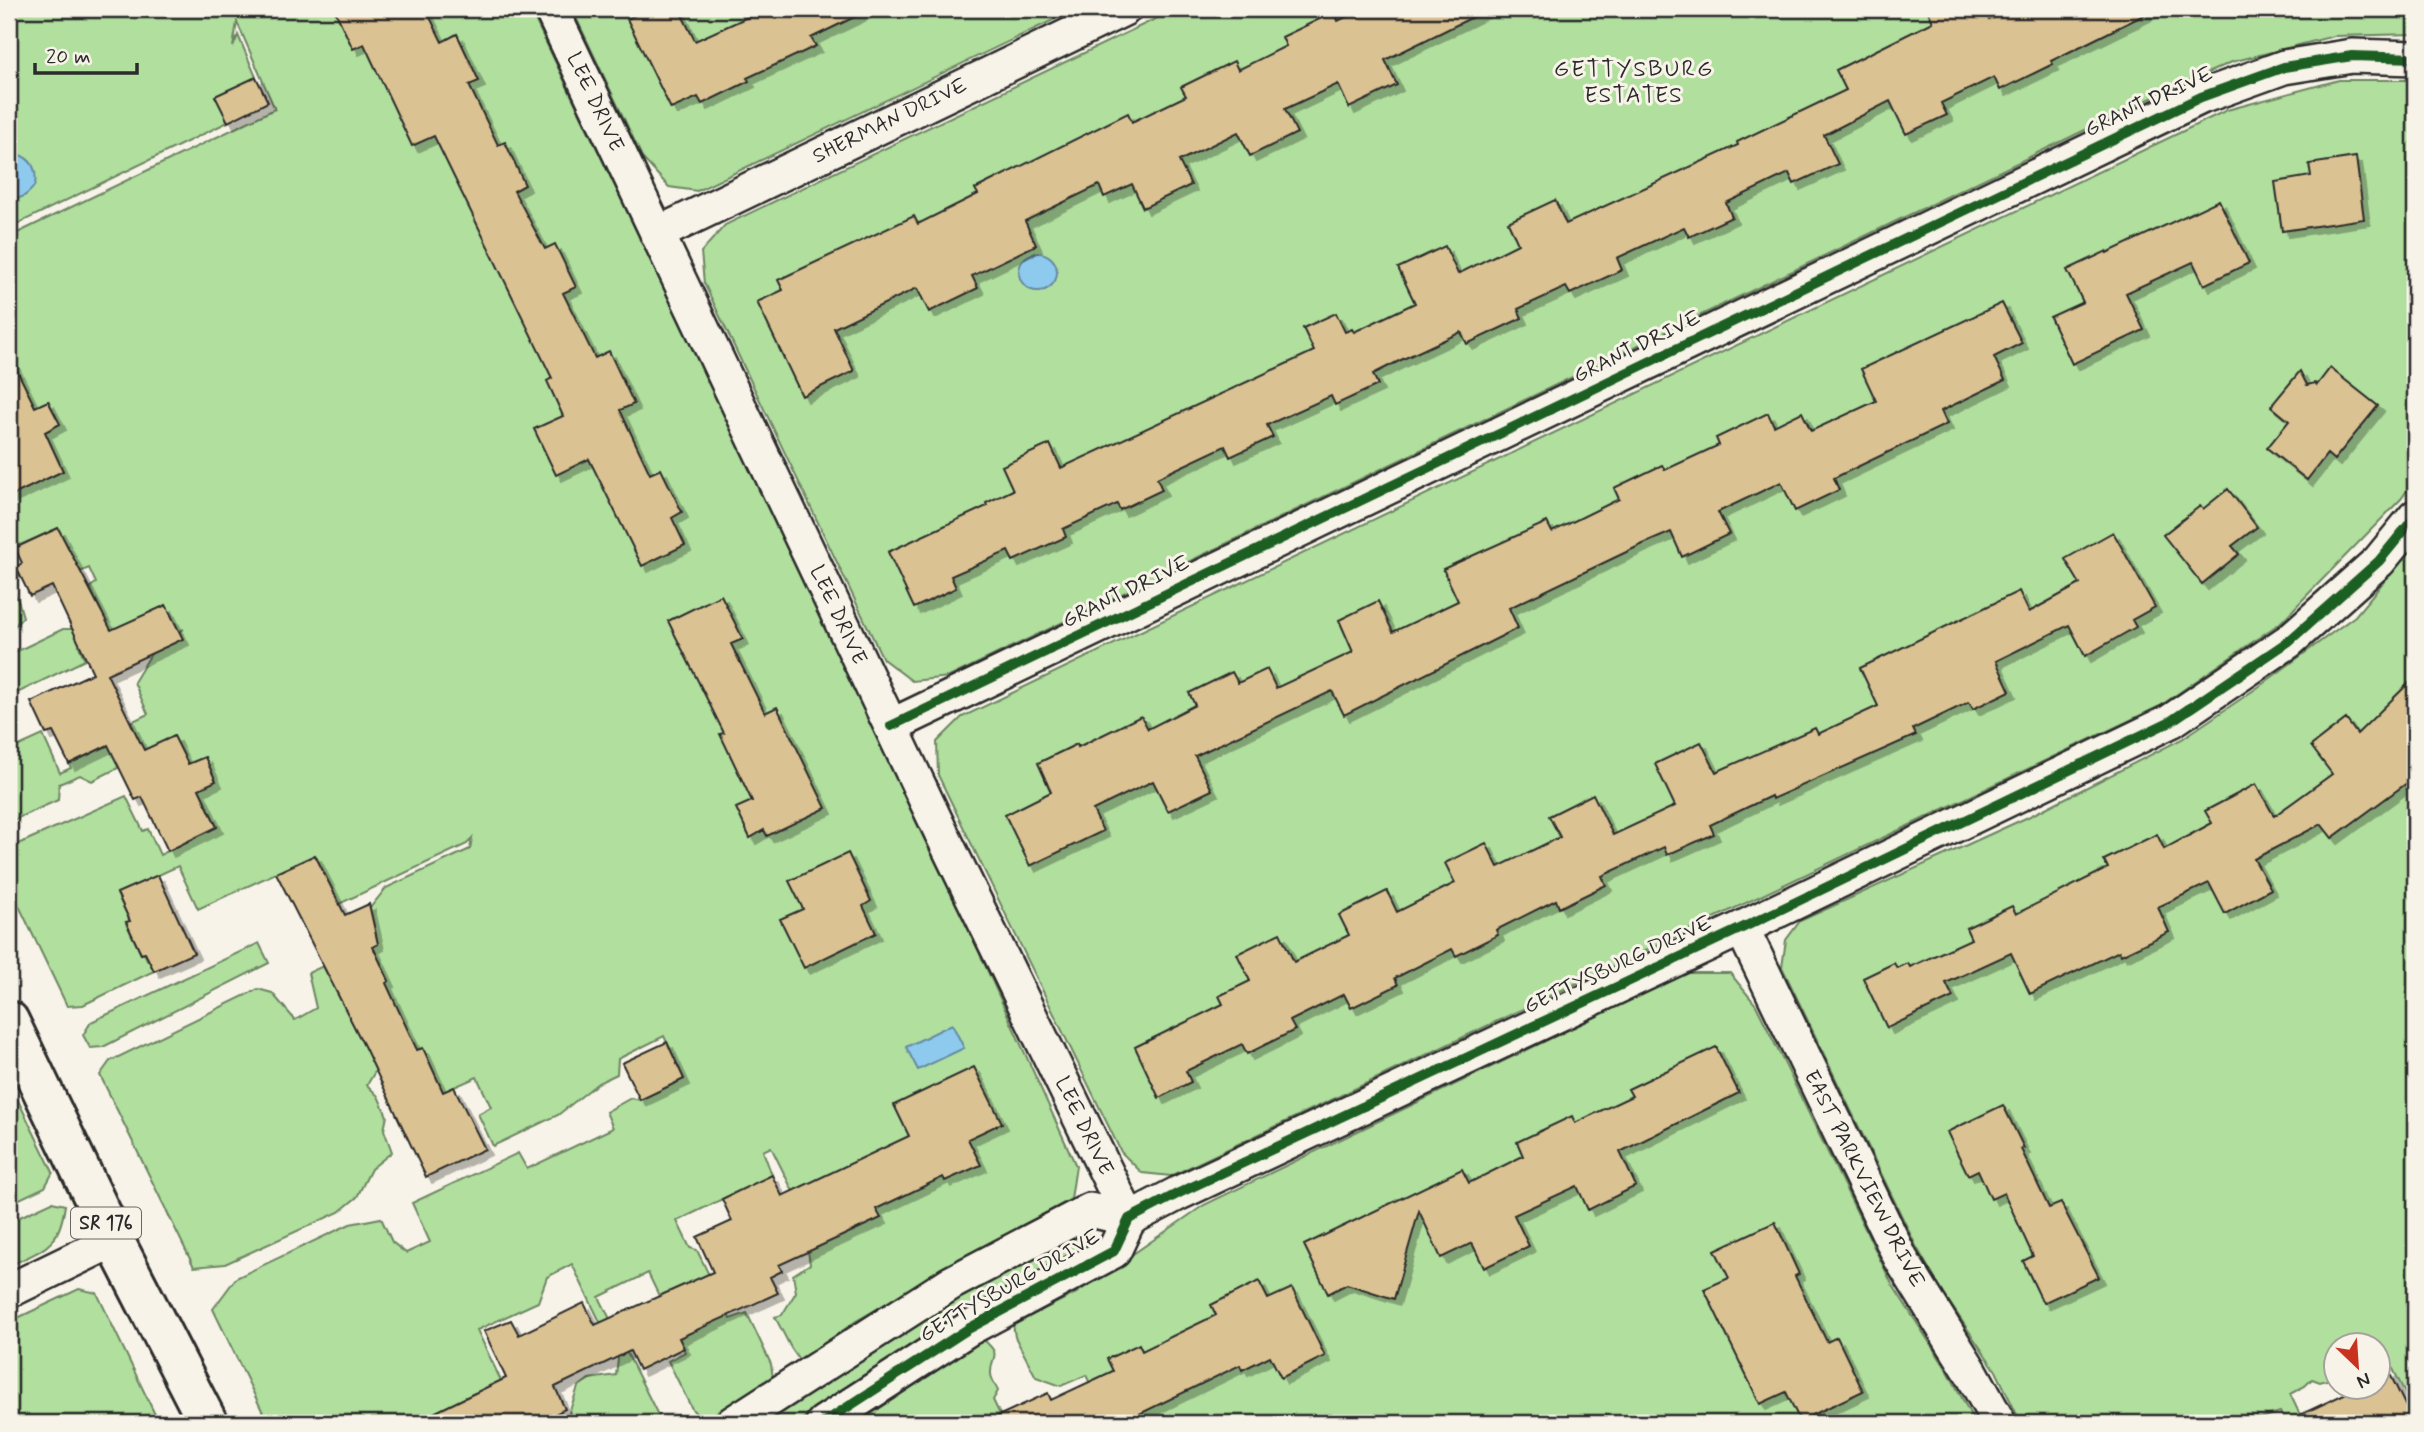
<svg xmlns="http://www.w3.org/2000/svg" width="2424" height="1432" font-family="Mynerve,sans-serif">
<defs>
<filter id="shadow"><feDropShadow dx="6" dy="6" stdDeviation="0" flood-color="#0004"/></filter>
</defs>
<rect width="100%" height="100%" fill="#f7f3e8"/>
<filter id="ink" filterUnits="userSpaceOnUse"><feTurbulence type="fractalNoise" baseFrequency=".0143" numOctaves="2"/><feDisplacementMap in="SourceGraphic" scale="14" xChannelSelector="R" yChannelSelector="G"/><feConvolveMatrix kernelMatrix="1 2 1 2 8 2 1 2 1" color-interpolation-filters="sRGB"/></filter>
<g filter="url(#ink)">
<path fill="#b0df9e" stroke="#6e8564" stroke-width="2" d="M9,9H530L932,848L1076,1166L1071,1199L856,1321L800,1361L791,1348L775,1317L782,1315L796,1292L793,1275L810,1264L808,1251L820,1246L771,1147L763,1151L772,1175L677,1221L690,1248L697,1250L730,1319L747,1313L771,1364L773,1378L702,1421L692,1409L668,1361L685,1352L679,1338L691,1282L659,1296L648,1273L599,1297L662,1423H569L567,1419L578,1387L589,1379L616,1375L618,1359L572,1264L547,1277L538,1302L477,1330L521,1423H490L474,1393L441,1410L447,1423H268L213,1309L236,1278L350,1224L381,1218L392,1242L406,1253L430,1242L412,1203L518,1153L527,1169L613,1128L606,1112L631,1098L640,1100L684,1079L664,1036L618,1059L617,1074L598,1083L558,1115L493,1146L478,1114L491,1107L477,1077L443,1092L422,1048L376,1070L367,1085L378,1096L387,1116L384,1130L392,1152L371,1169L357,1197L339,1212L225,1264L194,1267L100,1075L110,1061L258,989L272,993L295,1020L316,1008L308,973L323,966L361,1039L386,983L389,981L373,947L378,944L370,908L386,888L470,849L472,838L467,844L339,904L315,855L198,909L178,866L117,894L130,921L126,923L141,954L145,953L154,971L83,1005L67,1006L9,885V848L126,796L143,831L148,829L160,855L217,827L199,789L215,780L205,757L188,764L174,736L117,764L118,768L92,781L80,775L59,784L58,800L9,822V747L19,746L43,735L60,773L71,768L69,764L135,733L131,722L148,714L134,682L151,654L184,629L179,631L166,605L79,646L85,660L9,697V655L63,629H73L103,615L90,587L96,583L89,568L80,572L58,528L9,550V481L15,494L63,471L45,432L59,424L49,401L35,407L16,370L9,373V237L275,109L237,22L233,47L238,35L256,77L216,96L228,122L9,228Z
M572,9H1076L697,191L669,187L643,159Z
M1176,9H2415V34L2334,36L2232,62L2160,94L949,677L912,681L883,659L704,283L701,252L725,225Z
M2339,80H2415V479L2401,499L2280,623L2160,706L1171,1176L1142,1173L1121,1152L938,775L937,742L962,717L2227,110Z
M2415,544V1413L2392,1367L2379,1370L2378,1344H2336V1377L2320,1382L2312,1379L2305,1386L2290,1394L2304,1423L2286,1422L2280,1412L2252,1421L2248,1415L2229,1423H2021L1996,1371L1943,1293L1916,1246L1782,967L1786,940L1800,921L2028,817L2182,739L2257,688L2355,616Z
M9,582L19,603L23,617L9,632Z
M259,943L269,963L103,1047L90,1048L83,1035L91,1022Z
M1687,973H1730L1756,1005L1892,1284L1949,1373L1975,1423H1109L1086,1375L1061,1386L1036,1377L1015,1337L1013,1324L1075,1294L1204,1205Z
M9,1082L53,1172L45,1187L9,1204Z
M52,1202L65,1205C59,1248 44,1249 9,1266V1222Z
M1088,1230L1095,1243L949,1322L909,1346L796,1423H766L956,1298Z
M79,1289L97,1293L159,1423H9V1322Z
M983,1339C1004,1358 990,1354 991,1374C991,1379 996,1386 998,1391L993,1400L1004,1423H858Z"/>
<path fill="#8dcaee" stroke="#668aa0" stroke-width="2" d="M9,154C28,153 38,166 35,185C28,195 21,200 9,199Z
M1019 272a19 19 0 1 1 38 0a19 19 0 1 1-38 0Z
M952,1024L964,1048L918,1070L906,1047Z"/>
<path fill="#dbc292" stroke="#2b2b2b" stroke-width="2" filter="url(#shadow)" d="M334,9H426L442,42L457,34L479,81L469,85L498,145L505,142L525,185L514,191L545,249L555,244L576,287L563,293L595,358L609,351L634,404L620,410L650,474L661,469L682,512L672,518L685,545L642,566L589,459L556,475L534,429L563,416L547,381L552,378L434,136L412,146L364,44L353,49Z
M648,9H679L695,41L750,16L747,9H871L811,38L816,46L747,78L749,81L702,104L698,97L671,109L627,19Z
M1363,9H1489L1385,60L1397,85L1349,108L1338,84L1285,109L1297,133L1250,156L1238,132L1179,161L1191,185L1143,208L1132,184L1104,197L1099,185L1025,221L1036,245L972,276L978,288L929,312L917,288L834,328L854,371L802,396L757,302L783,290L778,280L914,216L918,224L978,194L975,189L1128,113L1132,122L1186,96L1181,87L1234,61L1238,70L1286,46L1282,37L1334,12L1338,21Z
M1927,9H1983L1989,20L2012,9H2156L2051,61L2053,64L2000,90L1994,77L1941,103L1947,115L1906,134L1890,101L1824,135L1838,164L1794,184L1789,173L1726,203L1732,217L1689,237L1684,227L1617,258L1622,270L1570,294L1566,287L1518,309L1522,318L1467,344L1461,332L1401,360L1373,374L1378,385L1335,405L1331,396L1267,425L1273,437L1230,457L1225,446L1157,478L1162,490L1120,510L1117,504L1063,529L1066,537L1013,561L1008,551L951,576L956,588L914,608L888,552L987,506L986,503L1013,490L1002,466L1050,444L1061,468L1314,351L1303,328L1336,313L1345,332L1352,329L1354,332L1415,303L1398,268L1445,246L1458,274L1518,244L1508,222L1555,200L1566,224L1738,145L1737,142L1846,90L1836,70L1933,22Z
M256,77L268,102L228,122L215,96Z
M2356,157L2364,219L2282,231L2275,182L2311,176L2309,164Z
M2219,200L2249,263L2204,285L2193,262L2126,293L2144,330L2072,364L2050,317L2083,302L2067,270L2107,251V253Z
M2002,303L2022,343L1994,357L2005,380L1941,411L1947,424L1834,478L1839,490L1795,511L1781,482L1718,512L1729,534L1682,557L1671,532L1641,545L1509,608L1518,628L1344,715L1332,691L1195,756L1212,790L1168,811L1153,781L1093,810L1103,831L1030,866L1005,815L1051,792L1038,763L1077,744L1078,747L1141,716L1148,729L1195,705L1189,693L1232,672L1238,683L1267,669L1276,688L1353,652L1339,620L1378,601L1393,632L1458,601L1443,569L1547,522L1552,532L1619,499L1614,488L1662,465L1665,470L1719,445L1716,438L1768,413L1774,426L1802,412L1811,431L1876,401L1861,369Z
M9,354L35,407L48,401L60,424L45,432L63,471L9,497Z
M2330,368L2378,406L2334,460L2327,454L2307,480L2267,448L2289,421L2271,406L2300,371L2307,385L2315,383L2317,385Z
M2228,489L2257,527L2232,546L2239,554L2202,584L2163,535L2200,506L2203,509Z
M58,528L111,630L166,605L183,639L107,674L144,750L174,736L188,764L205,757L216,781L199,789L217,827L168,851L142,797L135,800L108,745L69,764L53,732L46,734L31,702L93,673L52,586L30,596L16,567L22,563L15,548Z
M2113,532L2155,607L2132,620L2136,627L2085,656L2069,625L1996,661L2010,691L1973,709L1969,702L1913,729L1916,735L1772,799L1771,796L1710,825L1714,834L1667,855L1664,847L1602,876L1606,885L1559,908L1556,900L1496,930L1498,935L1456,956L1452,949L1395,978L1398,985L1351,1008L1344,994L1290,1021L1295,1030L1247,1054L1242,1044L1186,1071L1191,1082L1159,1098L1135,1047L1223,1004L1219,996L1250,981L1237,954L1280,933L1294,962L1349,935L1339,915L1387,891L1397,912L1455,883L1445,863L1486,843L1498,867L1560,837L1549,816L1593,794L1613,835L1675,806L1655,764L1701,742L1716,772L1815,728L1818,734L1878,706L1860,668L2019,591L2029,612L2080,584L2065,559Z
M721,595L743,639L731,644L765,713L777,707L826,808L767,836L764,830L750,838L736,808L752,801L720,734L724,733L668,621Z
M2415,677V777L2332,838L2321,824L2254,859L2271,889L2225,914L2209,883L2158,907L2169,932L2121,955L2119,951L2030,994L2011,953L1946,983L1953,997L1887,1028L1863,978L1894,963L1897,968L1908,963L1910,967L1971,939L1966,928L2012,906L2016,914L2108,868L2104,860L2157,834L2164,849L2212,823L2205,811L2256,784L2274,816L2332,774L2311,746L2346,719L2357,734Z
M848,853L871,901L863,906L876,933L804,968L780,919L803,909L789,881Z
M315,855L345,915L369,904L378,944L373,947L389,981L386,983L417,1050L423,1048L443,1092L454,1087L485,1149L426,1177L365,1048L276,873Z
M158,875L194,953L154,971L145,953L141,954L126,922L130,921L117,893Z
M667,1042L684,1079L640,1100L622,1063Z
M1716,1047L1739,1093L1620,1152L1636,1186L1588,1210L1577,1186L1514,1215L1529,1246L1484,1268L1472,1243L1441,1258L1419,1211L1394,1299L1347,1284L1328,1294L1304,1245L1462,1169L1469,1183L1523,1156L1517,1142L1572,1116L1575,1123L1632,1096L1628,1089Z
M974,1067L1002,1123L968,1139L981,1165L945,1181L943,1177L876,1209L881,1218L779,1265L782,1271L770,1277L778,1293L679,1338L684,1348L639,1370L630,1351L555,1387L565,1409L538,1423H413L506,1378L484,1331L511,1320L519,1335L584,1303L595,1325L713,1272L697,1237L732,1221L722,1199L772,1175L782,1196L909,1136L894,1105Z
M2003,1105L2024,1148L2021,1149L2049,1208L2061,1203L2099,1277L2043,1303L2023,1261L2033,1256L2004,1193L1991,1199L1978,1170L1968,1175L1947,1132Z
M1775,1222L1799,1274L1795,1276L1827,1342L1837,1337L1863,1391L1800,1421L1786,1392L1760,1404L1704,1289L1729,1278L1715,1250Z
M1259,1281L1268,1299L1292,1288L1325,1356L1281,1378L1270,1356L1242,1370L1240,1365L1121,1423H983L1048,1393L1051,1400L1113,1371L1107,1359L1139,1344L1142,1351L1216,1315L1211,1305Z
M2389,1372L2414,1423H2283L2359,1387H2378V1377Z"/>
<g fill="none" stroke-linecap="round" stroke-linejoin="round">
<g stroke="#2b2b2b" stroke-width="38">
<path id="minor" d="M551,9L940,830L1129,1219
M657,234L1124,9
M891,726L2201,97L2284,67L2352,56L2415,58
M1742,928L1901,1259L1971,1372L1999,1423
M9,1291L114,1240
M733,1423L951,1283L1090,1210L1129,1219
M823,1423L968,1329L1114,1251L1129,1219L1179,1193L1742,928L2171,721L2289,641L2379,561L2415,517"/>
</g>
<g stroke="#2b2b2b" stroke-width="44">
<path id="primary" d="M9,1021L114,1240L208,1423"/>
</g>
<use href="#minor" stroke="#f7f3e8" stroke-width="33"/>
<use href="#primary" stroke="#f7f3e8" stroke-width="38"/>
<g stroke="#f7f3e8" stroke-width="15">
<path id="cycleway" d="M891,726L2201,97L2284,67L2352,56L2415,58
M823,1423L968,1329L1114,1251L1129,1219L1179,1193L1742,928L2171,721L2289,641L2379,561L2415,517"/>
</g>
<use href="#cycleway" stroke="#1b5e20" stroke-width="10"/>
</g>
</g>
<g text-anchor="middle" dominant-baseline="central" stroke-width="6" stroke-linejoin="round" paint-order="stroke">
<rect fill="#f7f3e8" stroke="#686764" stroke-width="2" x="71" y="1207.5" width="70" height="31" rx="5"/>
<g font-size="19" font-weight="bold" fill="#2b2b2b">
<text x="106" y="1223">SR 176</text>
</g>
<g font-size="21" fill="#2b2b2b" stroke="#f7f3e8">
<text transform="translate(595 102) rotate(65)">LEE DRIVE</text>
<text transform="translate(2149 102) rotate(-25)">GRANT DRIVE</text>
<text transform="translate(890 121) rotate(-26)">SHERMAN DRIVE</text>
<text transform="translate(1637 347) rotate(-26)">GRANT DRIVE</text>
<text transform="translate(1126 592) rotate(-26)">GRANT DRIVE</text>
<text transform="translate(838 615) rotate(65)">LEE DRIVE</text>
<text transform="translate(1618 965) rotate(-25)">GETTYSBURG DRIVE</text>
<text transform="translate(1084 1126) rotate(64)">LEE DRIVE</text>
<text transform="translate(1864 1179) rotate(63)">EAST PARKVIEW DRIVE</text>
<text transform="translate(1010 1286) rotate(-30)">GETTYSBURG DRIVE</text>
</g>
<g font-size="23" letter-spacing="2" fill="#2b2b2b" stroke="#f7f3e8">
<text x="1634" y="70">GETTYSBURG<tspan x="1634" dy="26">ESTATES</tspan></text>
</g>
</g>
<rect width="2424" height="1432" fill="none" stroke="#f7f3e8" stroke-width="35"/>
<rect x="18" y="18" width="2389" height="1397" fill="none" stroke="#2b2b2b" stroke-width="2.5" filter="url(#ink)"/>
<g transform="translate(2357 1366) rotate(155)"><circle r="33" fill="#f7f3e8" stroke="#a5a39c" stroke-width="2"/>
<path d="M0-5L12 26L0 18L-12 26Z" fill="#c8321e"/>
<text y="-10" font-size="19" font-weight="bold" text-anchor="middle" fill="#2b2b2b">N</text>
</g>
<path d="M35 63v10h102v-10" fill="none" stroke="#2b2b2b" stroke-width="3.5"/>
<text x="46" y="63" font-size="21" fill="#2b2b2b" stroke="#f7f3e8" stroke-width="5" paint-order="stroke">20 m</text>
</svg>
